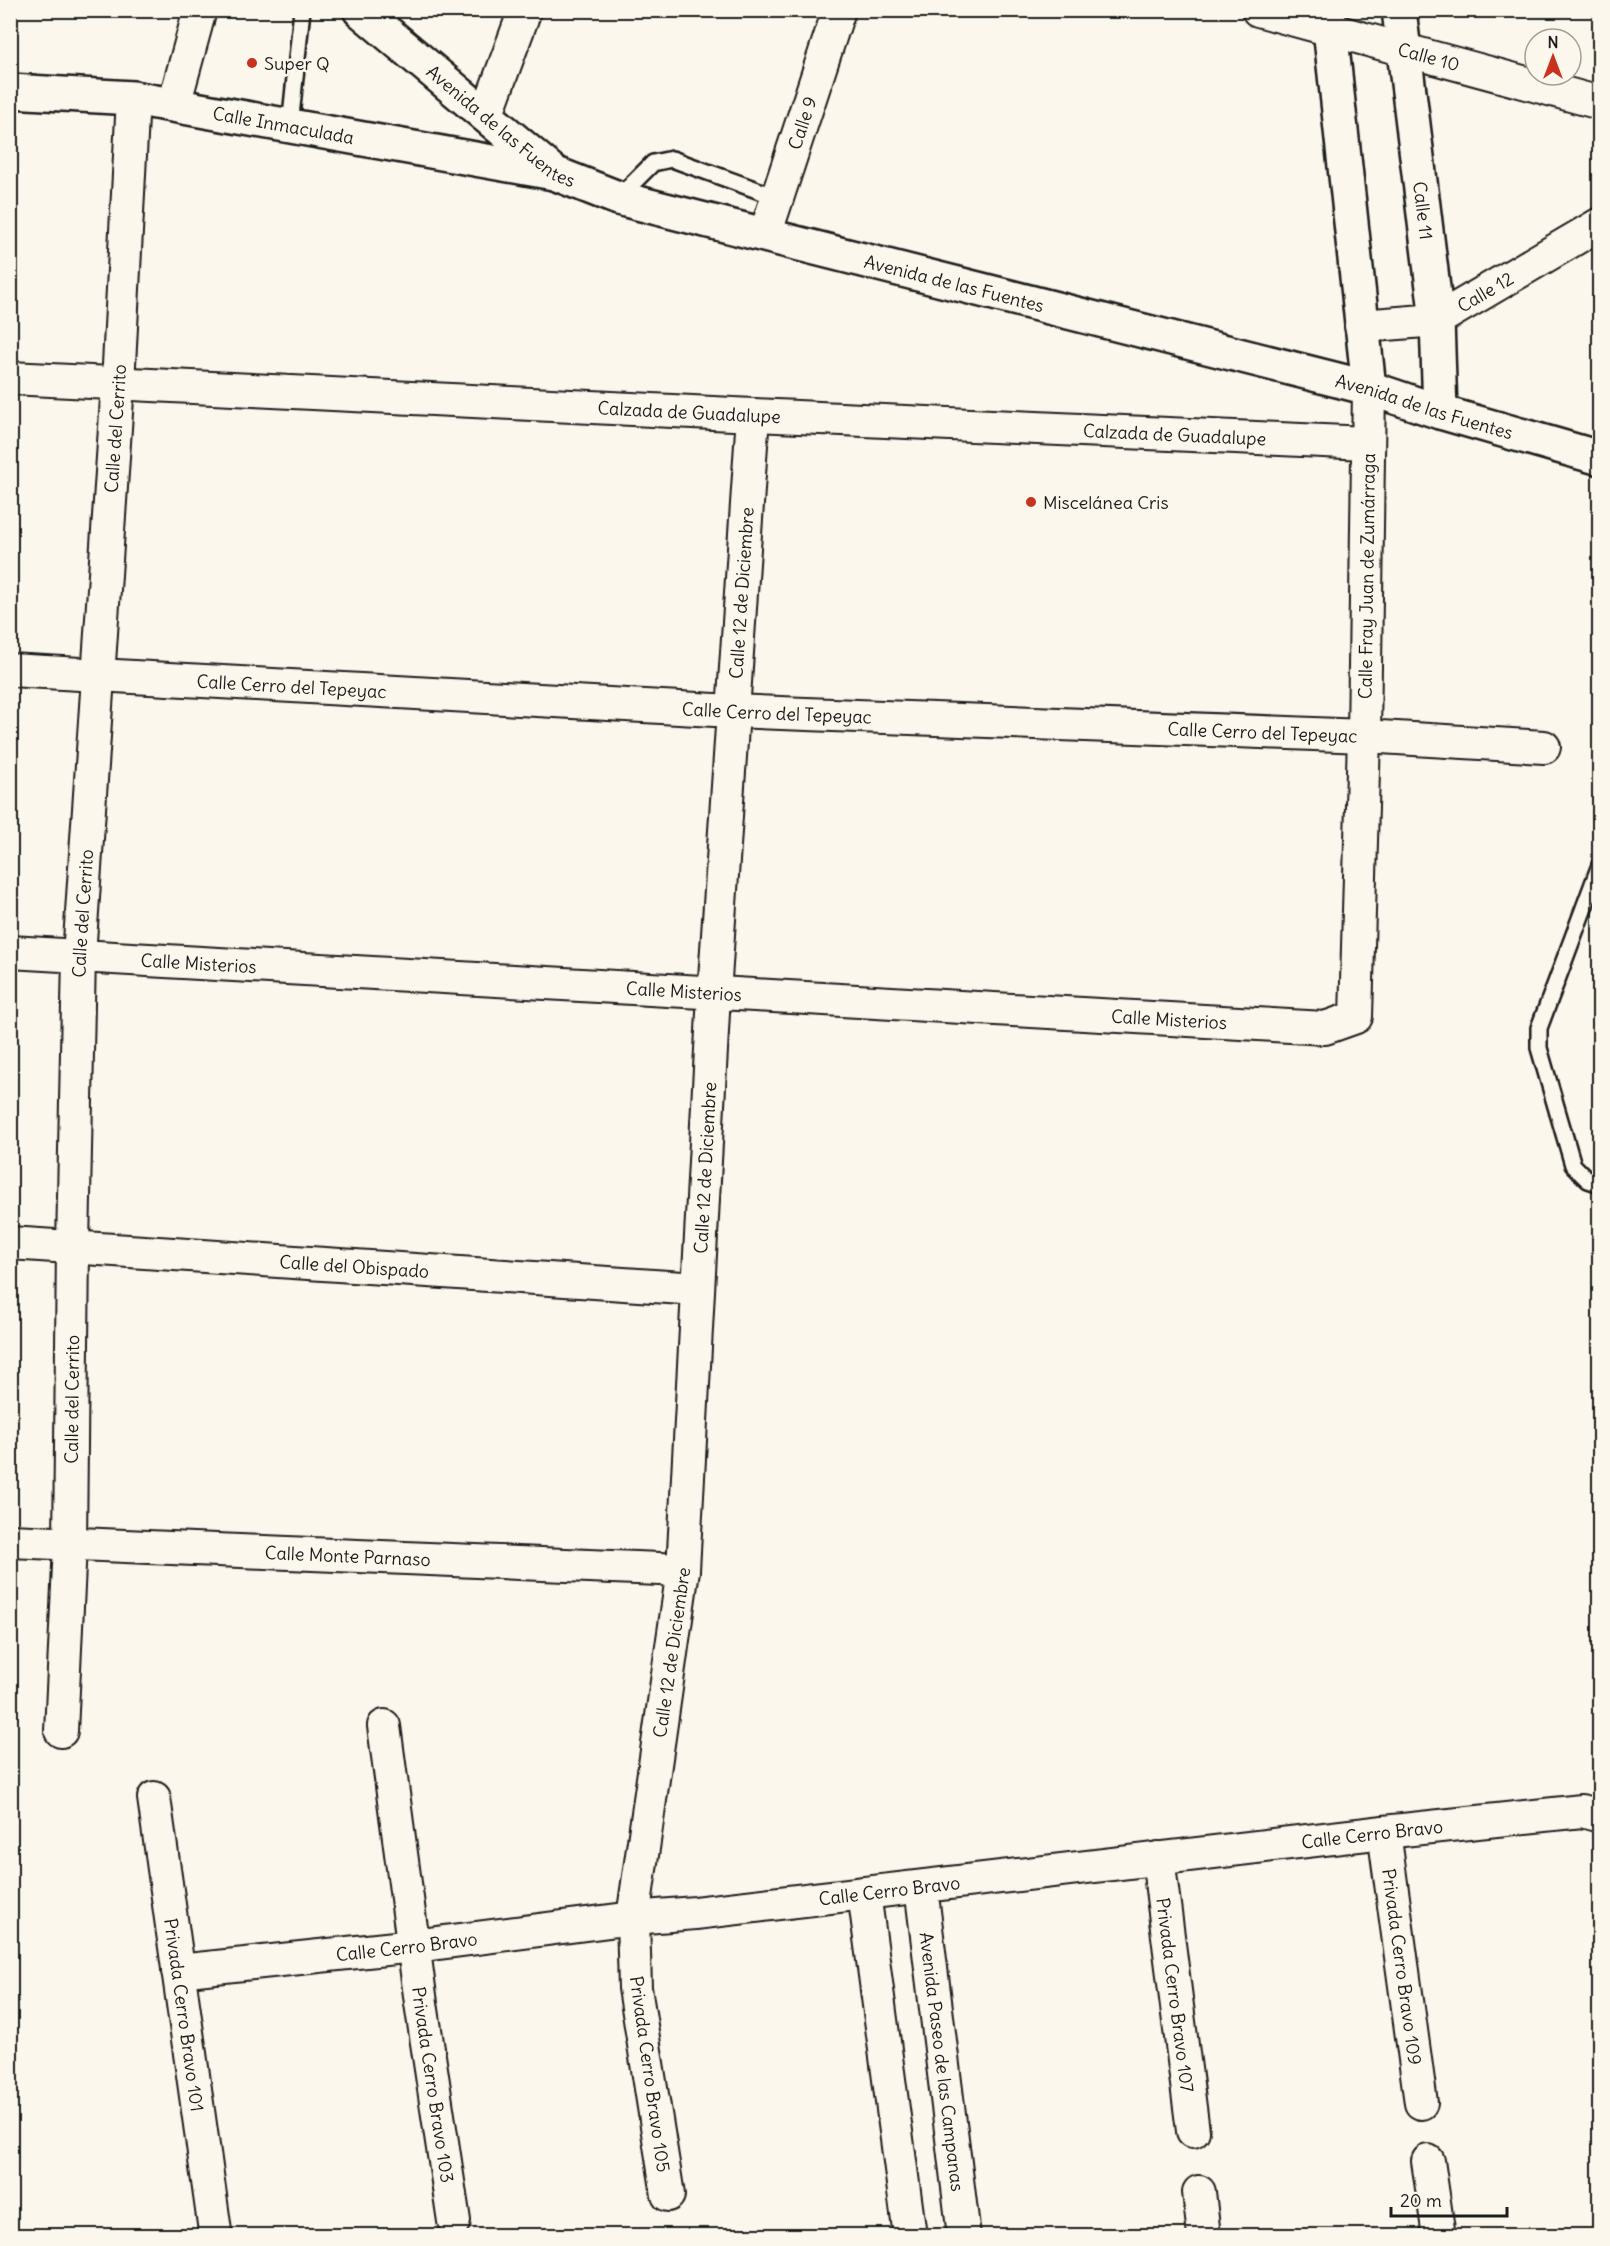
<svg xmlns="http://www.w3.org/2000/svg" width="1610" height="2246" font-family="Delius,sans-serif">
<rect width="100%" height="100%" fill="#fbf7ec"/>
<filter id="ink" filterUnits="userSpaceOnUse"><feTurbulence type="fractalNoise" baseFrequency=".0167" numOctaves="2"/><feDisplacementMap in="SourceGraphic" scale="12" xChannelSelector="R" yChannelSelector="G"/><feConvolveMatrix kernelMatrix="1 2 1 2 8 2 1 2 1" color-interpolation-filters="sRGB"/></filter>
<g filter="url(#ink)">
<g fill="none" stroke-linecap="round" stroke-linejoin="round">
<g stroke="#1c1c1c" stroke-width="20">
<path id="service" d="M290,126L302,10
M618,198L653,163L672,159L779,198
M1600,865L1539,1028V1048L1573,1165L1588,1180L1600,1184"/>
</g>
<g stroke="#1c1c1c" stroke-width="36">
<g id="minor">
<path id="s1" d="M1258,10L1600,103"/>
<path d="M174,105L200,10"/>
<path d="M486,116L525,10"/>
<path id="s2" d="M765,235L839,10"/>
<path id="s3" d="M1361,326L1437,320L1600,224"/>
<path id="s4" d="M10,378L753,415L1367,443"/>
<path id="s5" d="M10,670L732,711L1364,736L1544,747"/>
<path id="s6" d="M10,952L1325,1028L1356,1017L1364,736L1369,388"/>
<path id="s7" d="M10,1243L698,1289"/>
<path id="s8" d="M10,1541L683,1570"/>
<path id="s9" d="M384,1726L421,2003L454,2221"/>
<path id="s10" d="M61,1731L70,1545L73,1246L79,956L118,384L133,98"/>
<path id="s11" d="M154,1798L215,2231"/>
<path id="s12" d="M1384,1832L1421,2103"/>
<path id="s13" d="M1158,1858L1193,2131"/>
<path id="s14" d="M921,1887L964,2236"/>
<path d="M864,1893L910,2236"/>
<path id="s15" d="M178,1971L414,1946L633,1918L695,1913L1384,1832L1582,1811L1600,1816"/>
<path d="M1428,2161L1439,2236"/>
<path d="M1199,2192L1204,2236"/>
<path id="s16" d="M668,2195L635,1988L633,1918L683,1570L714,994L753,415"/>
</g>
</g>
<g stroke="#1c1c1c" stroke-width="38">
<g id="tertiary">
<path d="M1328,10L1369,388"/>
<path id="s17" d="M1399,10L1437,320L1440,412"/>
<path id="s18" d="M10,91L133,98L554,173"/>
</g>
</g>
<g stroke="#1c1c1c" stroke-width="38">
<g id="secondary">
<path id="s19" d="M360,10L554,173L618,198L1369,388L1440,412L1600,458"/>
</g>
</g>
<use href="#service" stroke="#fbf7ec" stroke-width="15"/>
<use href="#minor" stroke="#fbf7ec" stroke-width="32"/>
<use href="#tertiary" stroke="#fbf7ec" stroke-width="33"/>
<use href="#secondary" stroke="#fbf7ec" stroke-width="33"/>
</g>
</g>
<g fill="#c8321e" stroke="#fbf7ec" stroke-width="2">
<circle cx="252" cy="63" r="6"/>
<circle cx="1031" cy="502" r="6"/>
</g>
<g text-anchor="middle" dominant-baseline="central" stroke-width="5" stroke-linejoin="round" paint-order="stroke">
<g font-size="18" fill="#1c1c1c" stroke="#fbf7ec">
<text stroke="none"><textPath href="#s1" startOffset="177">Calle 10</textPath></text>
<text stroke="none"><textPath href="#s2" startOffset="118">Calle 9</textPath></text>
<text stroke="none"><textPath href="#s19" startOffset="183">Avenida de las Fuentes</textPath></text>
<text stroke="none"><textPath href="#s18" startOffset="276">Calle Inmaculada</textPath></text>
<text stroke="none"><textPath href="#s17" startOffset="202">Calle 11</textPath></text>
<text stroke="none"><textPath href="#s19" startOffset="669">Avenida de las Fuentes</textPath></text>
<text stroke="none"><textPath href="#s3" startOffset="132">Calle 12</textPath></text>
<text stroke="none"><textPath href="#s19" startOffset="1155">Avenida de las Fuentes</textPath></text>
<text stroke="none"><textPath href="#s4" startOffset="680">Calzada de Guadalupe</textPath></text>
<text stroke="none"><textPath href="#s10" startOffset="1304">Calle del Cerrito</textPath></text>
<text stroke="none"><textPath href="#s4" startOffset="1166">Calzada de Guadalupe</textPath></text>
<text stroke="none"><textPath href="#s6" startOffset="1791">Calle Fray Juan de Zumárraga</textPath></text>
<text stroke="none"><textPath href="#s16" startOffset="1610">Calle 12 de Diciembre</textPath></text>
<text stroke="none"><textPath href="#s5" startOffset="282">Calle Cerro del Tepeyac</textPath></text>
<text stroke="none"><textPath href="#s5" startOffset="768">Calle Cerro del Tepeyac</textPath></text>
<text stroke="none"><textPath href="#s5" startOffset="1254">Calle Cerro del Tepeyac</textPath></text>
<text stroke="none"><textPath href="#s10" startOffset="818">Calle del Cerrito</textPath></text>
<text stroke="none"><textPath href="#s6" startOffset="189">Calle Misterios</textPath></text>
<text stroke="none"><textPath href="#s6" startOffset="675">Calle Misterios</textPath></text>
<text stroke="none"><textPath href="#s6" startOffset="1161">Calle Misterios</textPath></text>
<text stroke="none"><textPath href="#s16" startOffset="1034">Calle 12 de Diciembre</textPath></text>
<text stroke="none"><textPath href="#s7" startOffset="345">Calle del Obispado</textPath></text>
<text stroke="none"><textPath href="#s10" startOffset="332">Calle del Cerrito</textPath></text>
<text stroke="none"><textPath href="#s8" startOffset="338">Calle Monte Parnaso</textPath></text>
<text stroke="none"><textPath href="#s16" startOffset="548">Calle 12 de Diciembre</textPath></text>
<text stroke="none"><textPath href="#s15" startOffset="1202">Calle Cerro Bravo</textPath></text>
<text stroke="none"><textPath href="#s15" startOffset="716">Calle Cerro Bravo</textPath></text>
<text stroke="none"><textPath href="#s15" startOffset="230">Calle Cerro Bravo</textPath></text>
<text stroke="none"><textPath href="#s12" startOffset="136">Privada Cerro Bravo 109</textPath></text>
<text stroke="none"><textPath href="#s13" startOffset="138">Privada Cerro Bravo 107</textPath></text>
<text stroke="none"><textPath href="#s11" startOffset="219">Privada Cerro Bravo 101</textPath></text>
<text stroke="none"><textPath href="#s14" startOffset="176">Avenida Paseo de las Campanas</textPath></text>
<text transform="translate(650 2074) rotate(82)">Privada Cerro Bravo 105</text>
<text stroke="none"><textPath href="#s9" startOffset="362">Privada Cerro Bravo 103</textPath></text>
</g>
<g font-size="18" fill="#1c1c1c" stroke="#fbf7ec" text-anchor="start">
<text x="264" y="63">Super Q</text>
<text x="1043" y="502">Miscelánea Cris</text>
</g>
</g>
<rect width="1610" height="2246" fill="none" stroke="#fbf7ec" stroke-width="36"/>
<rect x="18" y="18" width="1574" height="2210" fill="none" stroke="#1c1c1c" stroke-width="2" filter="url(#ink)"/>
<g transform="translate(1553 57)"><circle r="28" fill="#fbf7ec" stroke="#a29f99" stroke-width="1.5"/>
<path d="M0-4.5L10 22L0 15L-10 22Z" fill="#c8321e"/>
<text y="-9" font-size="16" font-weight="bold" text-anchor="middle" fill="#1c1c1c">N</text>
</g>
<path d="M1391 2207v9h116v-9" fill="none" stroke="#1c1c1c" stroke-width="3"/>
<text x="1400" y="2207" font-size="18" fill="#1c1c1c" stroke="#fbf7ec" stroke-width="4.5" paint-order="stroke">20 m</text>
</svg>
